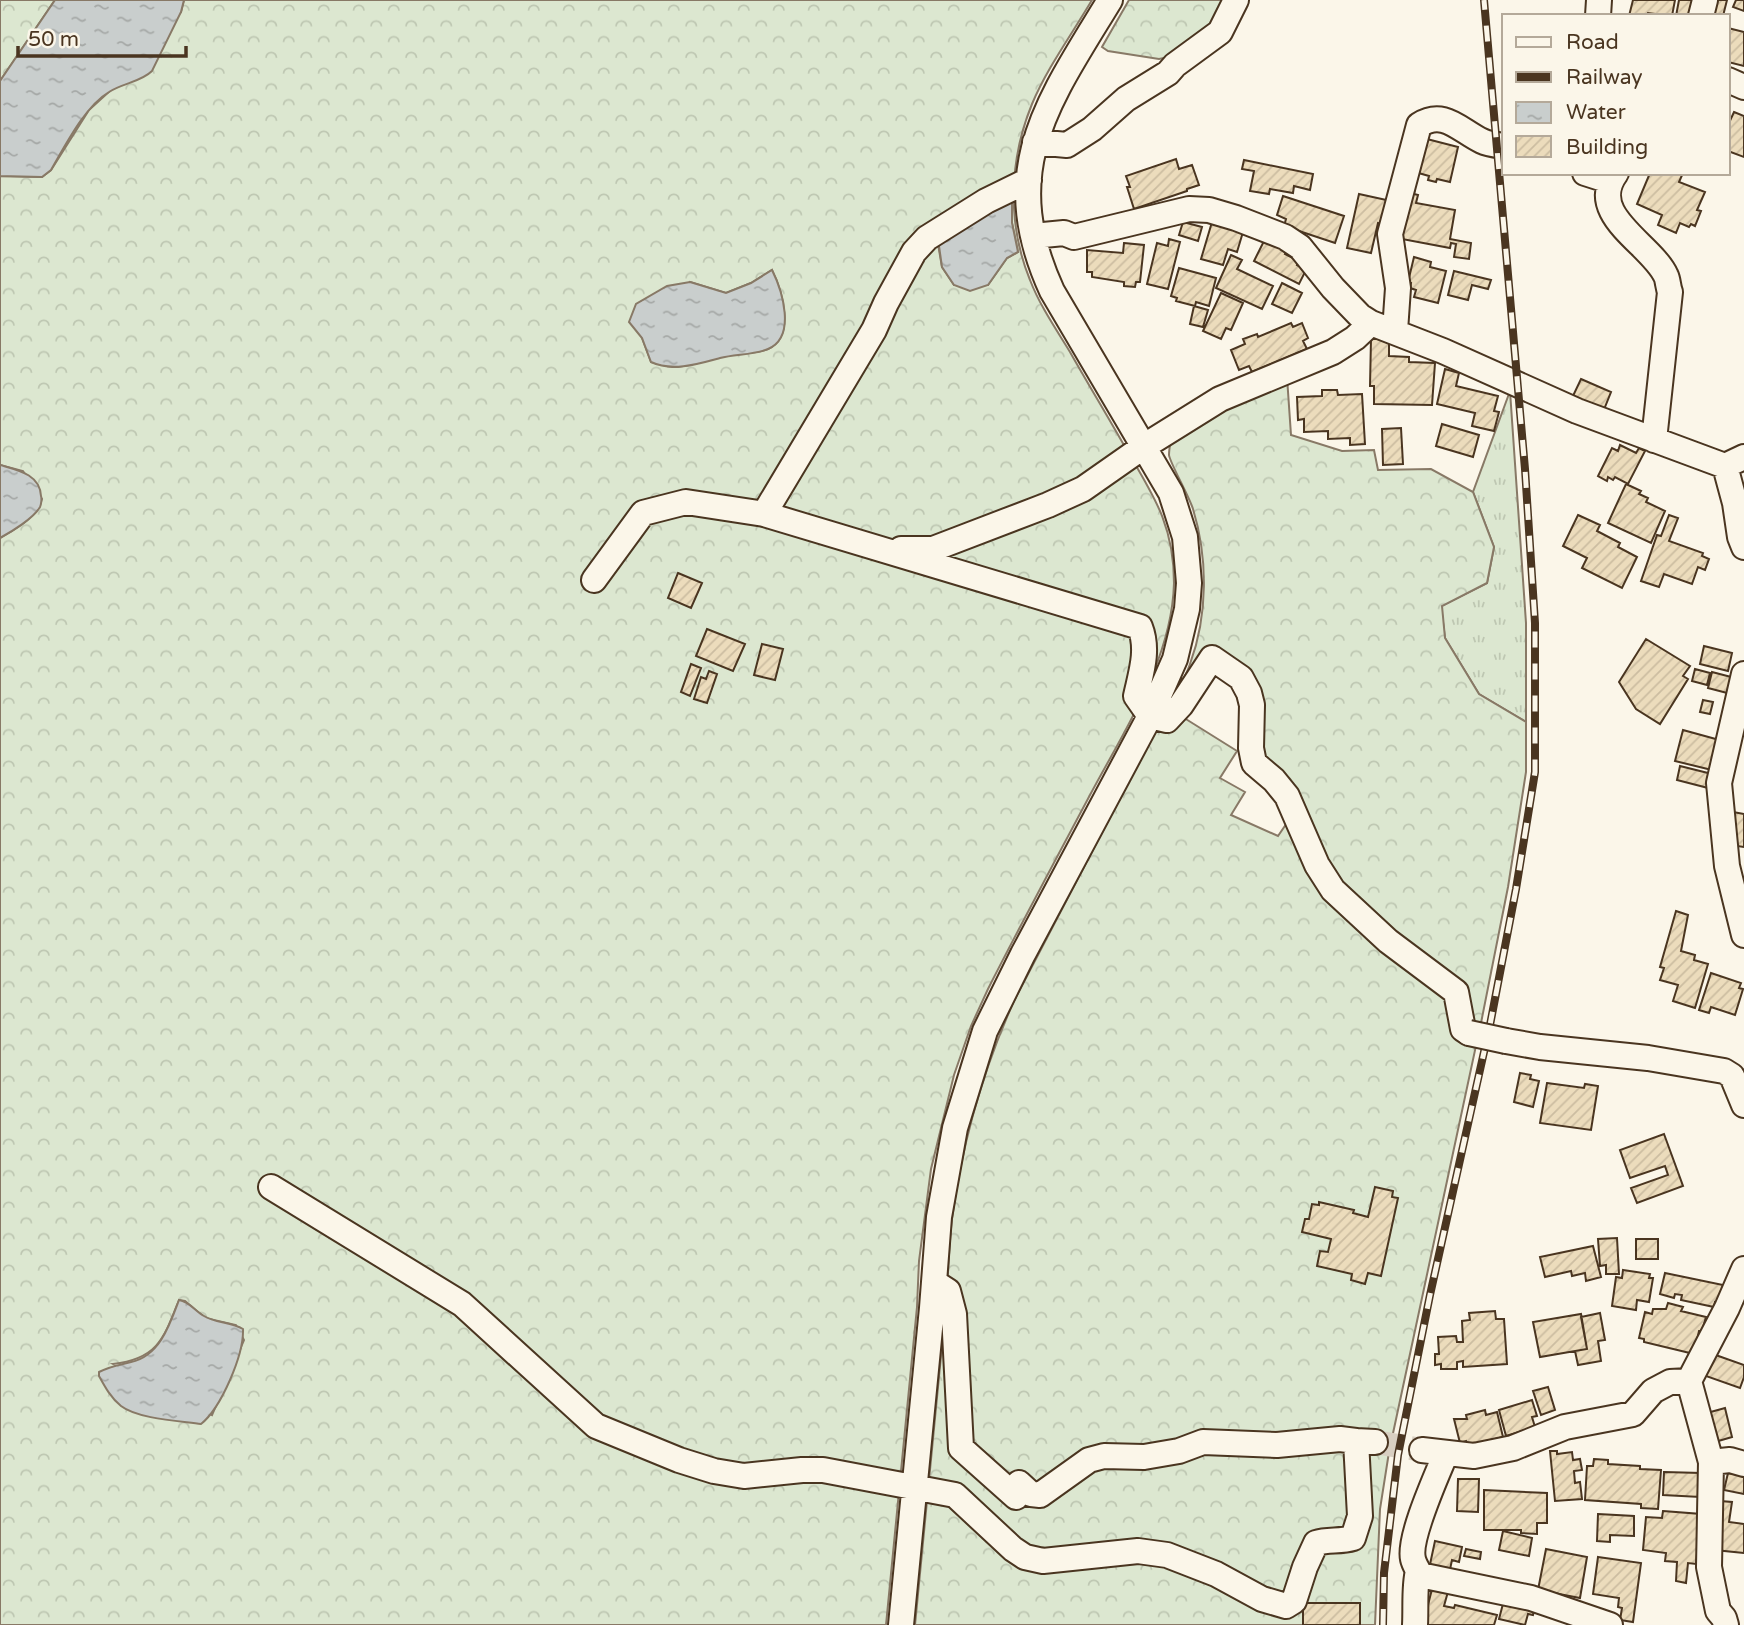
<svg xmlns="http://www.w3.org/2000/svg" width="1744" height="1625" font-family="'Varela Round',sans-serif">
<defs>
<pattern id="grass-tufts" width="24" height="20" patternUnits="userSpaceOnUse" patternTransform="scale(1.75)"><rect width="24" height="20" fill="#dce7d0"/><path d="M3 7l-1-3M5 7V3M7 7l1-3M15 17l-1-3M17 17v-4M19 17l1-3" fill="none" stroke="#bec7b2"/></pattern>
<pattern id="forest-crowns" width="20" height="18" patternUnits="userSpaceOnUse" patternTransform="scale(1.75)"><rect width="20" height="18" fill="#dce7d0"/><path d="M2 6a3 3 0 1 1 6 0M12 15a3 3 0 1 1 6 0" fill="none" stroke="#bec7b2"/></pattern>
<pattern id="water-ripples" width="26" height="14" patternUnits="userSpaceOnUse" patternTransform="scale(1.75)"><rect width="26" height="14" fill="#c9cecd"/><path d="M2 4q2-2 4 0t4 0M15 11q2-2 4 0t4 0" fill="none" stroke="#a5a8a6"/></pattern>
<pattern id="building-hatch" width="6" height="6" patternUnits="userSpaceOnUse" patternTransform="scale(1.75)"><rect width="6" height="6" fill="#ecdcbc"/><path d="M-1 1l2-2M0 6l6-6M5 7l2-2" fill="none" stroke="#ccbda1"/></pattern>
</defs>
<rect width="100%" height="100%" fill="#fbf6e9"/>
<path fill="url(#grass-tufts)" stroke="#887966" stroke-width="2" d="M1510,391L1526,623V722L1479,694L1445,638L1441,606L1487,583L1494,547L1473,492Z"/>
<path fill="url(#forest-crowns)" stroke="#887966" stroke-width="2" fill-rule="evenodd" d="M0,0H55L0,81Z
M184,0H1092C1072,34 1047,68 1032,104C1009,160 1007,224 1030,280C1040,306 1056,329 1070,352C1088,384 1107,415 1125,447C1153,495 1174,524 1174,583C1172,660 1125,729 1090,795C1056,859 1021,924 988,989L971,1026L954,1075L931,1169L919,1261L917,1307L886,1625H0V538C15,529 38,517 42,499L23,471L0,465V176L42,177L51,170L89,110L112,89L181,12ZM1011,202L1012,223L1018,252L1007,258L988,285H954L942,267L938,244ZM772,270C782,290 796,337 768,349C757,354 743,352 731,355C713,358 696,365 678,367C670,368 659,364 651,362L642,338L690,282L726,293L751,283ZM179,1300L185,1301L205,1318L236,1325L244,1340L212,1415L113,1364C158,1359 164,1338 179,1300Z
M1129,0H1229L1216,28L1174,56L1159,59L1108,51L1102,47Z
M1287,377L1291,435L1342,451L1374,450L1378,470L1431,469L1473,492L1494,547L1487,583L1442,606L1445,638L1479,694L1526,722V772L1508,887L1481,1023L1472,1028L1459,991L1351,902L1258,760L1257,705L1210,652L1169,708C1176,693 1185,679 1190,664C1208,615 1208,558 1193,509C1189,496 1170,463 1169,455C1169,448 1171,440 1172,433Z
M1181,716L1237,751L1220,778L1245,792L1231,815L1278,836L1291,817L1313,868L1444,988L1477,1041L1389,1452L1380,1509L1375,1625H915C924,1525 934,1425 944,1325C948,1289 948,1254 952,1219C962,1143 983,1070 1014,1001L1154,733L1171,725Z"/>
<path fill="url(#water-ripples)" stroke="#887966" stroke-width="2" d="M55,0H184L181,12L152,71C141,82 123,83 109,92C85,106 65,146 51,170L42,177L0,176V81Z
M1012,201V223L1018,252L1007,258L988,285L970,291L954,285L942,267L938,239Z
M772,270C782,290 797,337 768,349C754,355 735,354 720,358C698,364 672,372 651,362L642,338L629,322L636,304L667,286L690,282L726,293L751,283Z
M0,465C17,470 40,474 41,496C42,499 41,505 40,507C34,518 11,532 0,538Z
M179,1300C190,1302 195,1311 204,1316C215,1323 231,1322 243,1329C244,1355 221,1408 201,1424C180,1421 138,1419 121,1406C111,1398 105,1387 99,1376V1372C111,1366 119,1365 131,1362C160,1356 170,1324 179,1300Z"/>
<path fill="url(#building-hatch)" stroke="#4a3520" stroke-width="2" d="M1633,0H1675L1672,16L1648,13L1647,16H1629Z
M1679,0H1696L1693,16H1676Z
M1712,0H1727L1723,16H1708Z
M1736,0H1744V11L1733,7Z
M1728,28L1744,32V66L1728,62Z
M1734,112L1744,116V157L1728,151V125Z
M1423,138L1458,147L1450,182L1437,179L1436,182L1428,180L1429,176L1415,172Z
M1176,159L1179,169L1192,165L1199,185L1187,189V191L1134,209L1127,187H1130L1126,176Z
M1244,160L1313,174L1310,190L1294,186L1293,193L1270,189L1269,194L1250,191L1254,171L1242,169Z
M1650,173H1683L1679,182L1705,192L1697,210L1701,211L1695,226L1691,224L1689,227L1680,223L1676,233L1658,225L1662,215L1637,204Z
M1416,181L1414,194L1418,195L1416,203L1455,210L1450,239L1471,243L1469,259L1454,257L1456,244L1451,243L1450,248L1402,239L1408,206Z
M1359,194L1391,201L1386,225L1378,223L1371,253L1347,248Z
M1283,196L1344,216L1335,243L1284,226L1286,219L1277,215Z
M1183,222L1202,227L1198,241L1179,235Z
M1212,222L1243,232L1237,252L1228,249L1223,265L1201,259Z
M1169,239L1180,242L1168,289L1147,284L1157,243L1168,246Z
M1265,239L1287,250L1285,254L1299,261L1297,265L1306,270L1299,284L1254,261Z
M1124,243L1144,245L1140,282H1136L1135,287L1124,286V282L1092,277V272H1087V250L1123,253Z
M1231,255L1242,260L1237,269L1273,286L1262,309L1216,288Z
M1414,257L1431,262L1430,267L1446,271L1438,303L1414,297L1416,290L1410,288L1411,283L1408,282Z
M1179,268L1216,278L1209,306L1196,302L1195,306L1176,301L1177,298L1171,296Z
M1454,271L1491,280L1488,289L1472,285L1468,300L1448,295Z
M1282,283L1302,293L1292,313L1272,304Z
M1221,293L1243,303L1231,330L1226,328L1221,339L1203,331Z
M1194,306L1208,310L1203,327L1190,324Z
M1291,323L1293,327L1302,323L1308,338L1303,341L1307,349L1252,372L1249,366L1239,370L1231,350L1245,344L1243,339L1257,334L1258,337Z
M1376,337H1389V356L1409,357V362L1435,363L1432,405L1374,404V386H1370L1371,339H1377Z
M1445,369L1459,373L1456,386L1498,396L1494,411L1499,412L1494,431L1472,426L1475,413L1437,404Z
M1581,379L1611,392L1603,412L1572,398Z
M1322,390H1337L1338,395L1362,394L1365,444L1350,445V438L1328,439V431L1304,432V419L1298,420L1297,397L1322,396Z
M1442,424L1479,435L1473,457L1436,446Z
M1401,428L1403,464L1383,465L1382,429Z
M1620,445L1636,453L1639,448L1645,451L1628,484L1615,477L1613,480L1608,477L1607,481L1598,476L1612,448L1618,451Z
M1626,484L1641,491L1639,494L1648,498L1646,502L1665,511L1651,543L1608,523Z
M1578,515L1600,525L1597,531L1620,543L1618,547L1637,557L1622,588L1582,568L1587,558L1563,546Z
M1669,515L1678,518L1669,541L1703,553L1702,556L1709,559L1705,570L1698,567L1692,584L1664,574L1659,587L1641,581L1657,535L1661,536Z
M678,573L702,583L691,608L668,598Z
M707,629L745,644L733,671L696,656Z
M1646,639L1690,666L1683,676L1688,679L1660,724L1636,709L1619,682Z
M762,644L783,649L775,680L754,675Z
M1704,646L1732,653L1728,671L1700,664Z
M691,664L701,668L690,696L681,692Z
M1695,669L1710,673L1707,685L1692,681Z
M709,671L717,674L707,703L694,699L701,677L706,679Z
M1712,672L1735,678L1731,694L1708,688Z
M1703,700L1713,702L1710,714L1700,712Z
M1683,730L1723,741L1716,771L1675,761Z
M1680,766L1716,775L1712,789L1677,780Z
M1733,812L1744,814V847L1737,846V842H1733Z
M1676,911L1688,915L1681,951L1695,955L1694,960L1708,964L1695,1008L1673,1001L1678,985L1660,980L1664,968L1660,967Z
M1711,973L1741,983L1739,988L1743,989L1735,1015L1711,1007L1709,1013L1699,1010Z
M1520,1073L1531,1075L1530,1079L1539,1081L1533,1107L1514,1102Z
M1547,1083L1584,1088L1585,1084L1598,1086L1591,1130L1540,1123Z
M1664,1134L1683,1186L1637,1203L1631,1188L1668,1175L1665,1166L1630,1178L1620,1150Z
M1375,1187L1393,1191L1392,1197L1398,1198L1381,1276L1368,1273L1365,1284L1351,1280L1352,1274L1317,1266L1320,1251L1328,1252L1331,1239L1302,1232L1305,1219H1309L1312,1204L1319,1205V1202L1354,1210L1353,1213L1368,1217Z
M1617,1238L1619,1274H1606V1265L1600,1266L1598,1239Z
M1636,1239H1658V1259H1636Z
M1593,1246L1601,1277L1586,1281L1585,1273L1572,1276L1571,1271L1545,1277L1540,1257Z
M1623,1270L1650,1274L1649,1278H1653L1649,1302L1637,1300L1636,1310L1612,1306L1616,1277L1622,1278Z
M1665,1273L1723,1285L1719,1303L1715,1302L1714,1307L1681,1300L1682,1295L1675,1294L1674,1298L1660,1294Z
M1668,1303L1683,1307L1681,1311L1706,1317L1702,1331H1699L1694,1354L1644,1342V1339L1639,1338L1645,1312L1652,1314L1653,1309H1666Z
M1495,1311L1496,1319H1504L1507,1364L1463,1367V1361L1457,1362V1369H1441V1364L1435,1365V1354H1439L1438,1337L1456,1336L1457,1342H1463L1462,1321L1470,1320L1469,1313Z
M1600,1313L1605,1340L1598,1341L1601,1361L1578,1365L1575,1351L1587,1349L1581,1317Z
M1581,1314L1587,1349L1540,1357L1533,1322Z
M1710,1353L1744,1365V1377L1740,1388L1703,1375Z
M1548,1387L1555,1410L1541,1415L1533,1391Z
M1532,1400L1537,1416L1532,1417L1535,1427L1506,1436L1499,1410Z
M1725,1408L1732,1437L1715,1442L1707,1413Z
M1485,1410L1486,1415L1497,1412L1503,1437L1467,1446L1466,1441L1460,1443L1454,1419H1467L1466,1415Z
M1550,1451H1557V1454L1572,1452L1573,1460L1580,1459L1582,1470L1574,1471L1575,1483L1580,1482L1582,1499L1555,1501Z
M1594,1459L1608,1460V1464L1640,1466V1469L1661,1470L1658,1509L1641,1508V1504L1585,1500L1587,1466H1593Z
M1664,1472L1701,1473L1700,1497L1663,1495Z
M1728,1473L1744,1476V1494L1724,1490Z
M1458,1479H1479L1478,1512L1457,1511Z
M1484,1490L1547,1493V1523H1537V1534L1521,1533V1530H1484Z
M1720,1501L1732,1502L1729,1522L1744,1524V1553L1715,1550Z
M1663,1511L1701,1514L1696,1564L1688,1563L1686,1583L1676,1581L1677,1562L1665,1561L1666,1553L1643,1550L1646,1517L1662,1518Z
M1598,1514L1634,1516V1536L1610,1535V1542L1597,1541Z
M1503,1531L1532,1538L1529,1556L1499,1550Z
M1435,1541L1462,1547L1459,1562L1452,1560L1449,1574L1429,1569Z
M1466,1549L1481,1552L1480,1559L1464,1556Z
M1546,1549L1587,1557L1580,1598L1538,1590Z
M1598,1557L1641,1563L1633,1622L1620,1620L1622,1608L1618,1607L1619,1598L1593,1594Z
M1433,1585L1449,1588L1444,1606L1454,1608L1455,1605L1497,1615L1494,1625H1423Z
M1504,1600L1535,1607L1533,1615L1528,1614L1525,1625L1499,1619Z
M1303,1603H1360V1625H1303Z"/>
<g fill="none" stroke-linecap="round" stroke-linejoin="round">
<path stroke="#d8cfc1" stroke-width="24" stroke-dasharray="24 12" stroke-linecap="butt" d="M1375,1442L1422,1450"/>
<g stroke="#4a3520" stroke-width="28">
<path id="minor" d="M1598,16L1599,0
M1701,16L1705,0
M1728,80L1744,87
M1035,142L1067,145L1092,129L1126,99L1168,73L1175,65L1220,32L1236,0
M1585,173L1610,181
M1616,173C1585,215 1652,244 1666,276C1668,280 1668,287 1670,292L1654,440
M1033,236L1064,233L1074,237L1189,209L1209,210L1236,218L1285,237L1300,247L1333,288L1360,316L1371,323L1443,351L1577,411L1725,466L1744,457
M1395,331L1398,288L1390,234L1419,125C1444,109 1459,130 1482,141C1488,144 1497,145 1504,146
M1725,466L1735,503L1740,537L1744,547
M764,514L874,330L886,303L914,252L927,238L986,201L1029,180
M901,549H933L1048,505L1083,489L1143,447L1220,399L1333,352L1355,338L1371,323
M594,580L643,513L686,502L764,514L1140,627C1149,650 1141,673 1136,696L1150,716L1167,720L1181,705L1212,658L1241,678L1249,693L1252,705L1251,748L1254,763L1274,780L1287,796L1317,865L1333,890L1388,941L1456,992L1463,1029L1469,1033
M1744,674L1719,783L1727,866L1744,935
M1506,1041L1540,1047L1648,1058L1724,1071L1732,1076L1744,1105
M271,1187L462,1304L596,1426L679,1460L714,1471L744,1476L802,1470H823L955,1495L1013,1549L1025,1557L1043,1561L1138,1551L1167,1555L1216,1574L1262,1599L1286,1606L1294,1601L1305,1567L1316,1543C1328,1539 1340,1542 1353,1538L1360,1516L1356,1441L1375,1442
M934,1282L948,1291L954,1314L961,1448L1016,1497L1019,1483L1031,1494L1040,1495L1089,1460L1104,1456L1144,1457L1179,1451L1203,1442L1277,1445L1340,1439L1356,1441
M1422,1450L1474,1456L1513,1448L1565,1427L1633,1414L1653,1391L1670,1382L1689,1381
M1446,1453C1437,1475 1408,1538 1413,1559C1414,1564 1418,1570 1420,1575L1531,1598L1610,1625
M1711,1462L1730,1460L1744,1464
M901,1625L932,1308L939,1217L955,1128L985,1031L1023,954L1150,716L1175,659L1187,609L1189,583L1185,537L1171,493L1052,291C996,169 1048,102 1110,0
M1415,1625C1416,1608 1414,1586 1418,1571
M1726,1625L1724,1618L1718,1611L1709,1567L1711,1462L1689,1381L1727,1308L1744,1269"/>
</g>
<use href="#minor" stroke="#fbf6e9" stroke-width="24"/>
<g stroke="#4a3520" stroke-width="8">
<path id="rail" d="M1383,1625L1384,1573L1398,1455L1430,1295L1490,1025L1516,889L1535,772V623L1525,469L1484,0"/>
</g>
<use href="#rail" stroke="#fbf6e9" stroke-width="5" stroke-dasharray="16" stroke-linecap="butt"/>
<g stroke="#4a3520" stroke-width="28" stroke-linecap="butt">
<path id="minor-bridge" d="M1469,1033L1506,1041"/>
</g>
<use href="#minor-bridge" stroke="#fbf6e9" stroke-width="24"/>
</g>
<rect x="1502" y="14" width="228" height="161" fill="#fbf6e9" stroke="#b4a999" stroke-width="2"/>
<rect x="1516" y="37" width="35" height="10" fill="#fbf6e9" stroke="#b4a999" stroke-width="2"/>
<text x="1566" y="49" font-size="21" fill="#4a3520">Road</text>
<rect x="1516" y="72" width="35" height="10" fill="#4a3520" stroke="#b4a999" stroke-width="2"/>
<text x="1566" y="84" font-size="21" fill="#4a3520">Railway</text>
<rect x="1516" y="102" width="35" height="21" fill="url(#water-ripples)" stroke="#b4a999" stroke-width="2"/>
<text x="1566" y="119" font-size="21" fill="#4a3520">Water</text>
<rect x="1516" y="136" width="35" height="21" fill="url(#building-hatch)" stroke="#b4a999" stroke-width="2"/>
<text x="1566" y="154" font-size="21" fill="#4a3520">Building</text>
<path d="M18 46v10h168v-10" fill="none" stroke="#4a3520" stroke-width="3.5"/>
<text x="28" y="46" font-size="21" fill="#4a3520" stroke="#fbf6e9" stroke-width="5" paint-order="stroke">50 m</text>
</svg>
